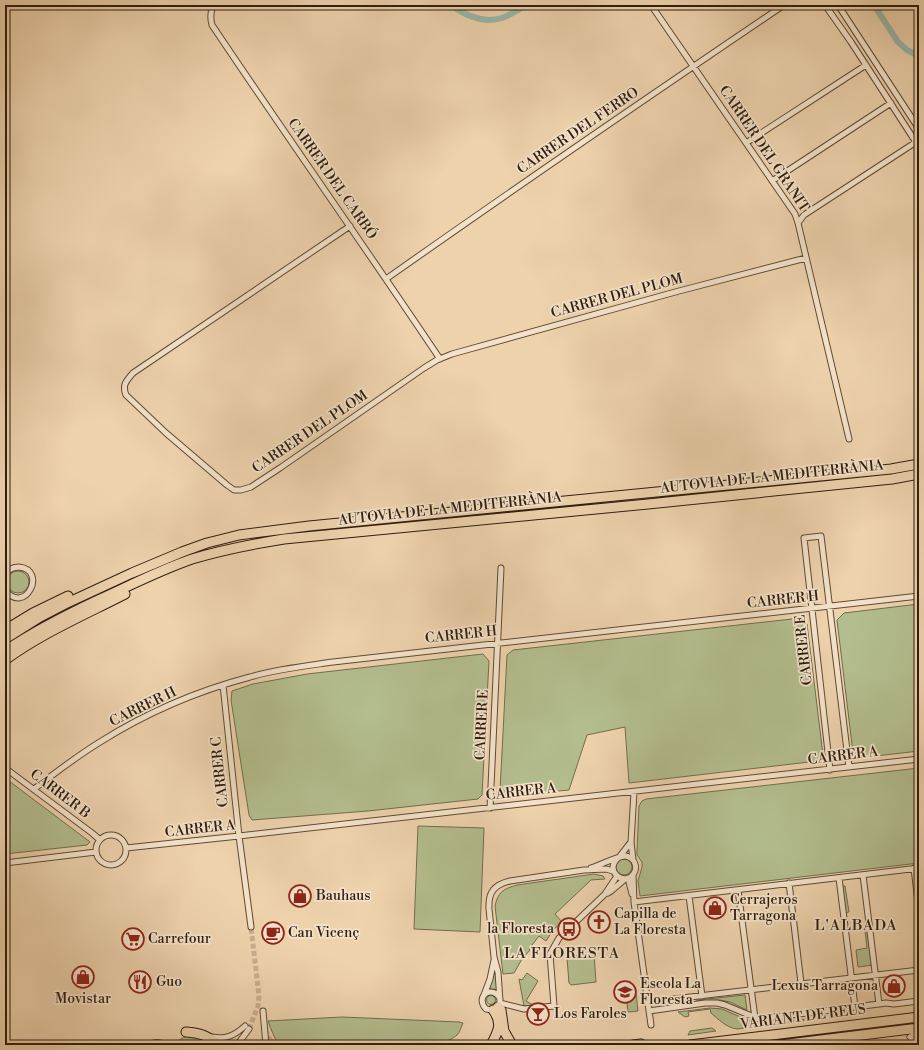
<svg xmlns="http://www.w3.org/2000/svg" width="924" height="1050" font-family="'Libre Bodoni',serif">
<rect width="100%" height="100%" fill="#edd2ac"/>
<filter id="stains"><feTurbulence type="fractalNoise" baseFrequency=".005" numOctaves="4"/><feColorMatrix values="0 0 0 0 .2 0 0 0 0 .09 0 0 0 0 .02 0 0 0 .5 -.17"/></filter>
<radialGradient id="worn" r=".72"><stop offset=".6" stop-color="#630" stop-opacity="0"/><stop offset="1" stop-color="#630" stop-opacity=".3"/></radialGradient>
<path fill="#b3bd8e" stroke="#726d4f" d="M7 582a11 11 0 1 1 22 0a11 11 0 1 1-22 0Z
M919,604V751L859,758L853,753L837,620L844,613Z
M801,618L807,624L823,755L818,761L629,783L625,727L587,735L569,790L505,796L500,791L507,655L513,650Z
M483,654L489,661L482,795L478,799L368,811L252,820L249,815L231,700L232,691L253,684L307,674Z
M919,768V863L640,896L638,881L642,867V862L637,855V851L639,806L642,801L646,799Z
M5,778L90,842L87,845L5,854Z
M418,826L484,828L480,932L414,929Z
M616 867a8 8 0 1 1 16 0a8 8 0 1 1-16 0Z
M594,874L603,876L605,879L591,880L555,914L562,922L553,930L546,941L539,936L529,949L530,950L522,959L514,973L503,974L495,906C498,892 503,889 517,885Z
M842,886H845L849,912L845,913Z
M869,930L873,965L858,967L856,950L867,948L865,931Z
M594,954L596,982L571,985L569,983L567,958L569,956Z
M495,970V971L497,990L494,989H488Z
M527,973L538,981L526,1001L533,1005L524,1006L519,979L522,980Z
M636,994L638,1011L628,1012L626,995Z
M745,995L747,1010L730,1002L720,1000L697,1001V1000Z
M486.5 1000a4.5 4.5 0 1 1 9 0a4.5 4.5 0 1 1-9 0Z
M710,1008L722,1009L759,1025L815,1018L802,1021L737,1029C727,1028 718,1019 711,1013L710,1009L688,1012L689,1016L685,1017L678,1012Z
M342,1017L459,1022L463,1023C461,1027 460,1032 457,1035C454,1038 445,1042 440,1045H279C274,1038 271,1029 268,1021Z
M712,1028L716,1031L688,1035L690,1031Z
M190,1036L206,1041L212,1045H175C179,1039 183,1037 190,1036Z"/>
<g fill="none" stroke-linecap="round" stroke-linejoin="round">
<path stroke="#99b7ac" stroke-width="6" d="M451,5C466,16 483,24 502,18C510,15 519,9 527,5
M874,5L898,42L907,50L919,56"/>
<path stroke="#c7ae8d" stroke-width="5" stroke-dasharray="5 2.5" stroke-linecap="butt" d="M249,1029L258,1006L259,996L251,927
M265,1030L273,1045"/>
<g stroke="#5f4a37" stroke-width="7">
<path id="minor" d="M213,5C210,13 210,18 212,25C287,137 365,247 440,359
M651,5L795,214L798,223L849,439
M825,5L851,42L919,147
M838,5L919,129
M746,143L866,65
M772,181L891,103
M798,223L804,215L916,142
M350,226L133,373C126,381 122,385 126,395L166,433L227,485L234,490H241L251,487L280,468L424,368L437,360L452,354L679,291L806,258
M386,279C518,186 651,95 784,5
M5,574C8,570 13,567 19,567C48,570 25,616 5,590
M223,685L239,836L251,927
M5,768L92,833L100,840
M830,770L804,538L821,536L849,767
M34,789C55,773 77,756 100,742C146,713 197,691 250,677C277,669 305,666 333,662L919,596
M490,808L501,568
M96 850a15 15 0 1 1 30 0a15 15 0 1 1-30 0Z
M126,848L239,836L919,759
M620,856L631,842
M633,860L631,842L634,792
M5,863L96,852
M591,868C599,866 619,855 626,856C630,857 634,860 635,864C636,867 636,870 634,873C626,888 603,871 618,858
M914,868L919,911
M633,875L634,902L651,1025
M863,875L879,1004
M628,878L632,894
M839,878L855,1007
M789,883L801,983
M738,890L755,1018
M608,893L611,891L625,879
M689,896L702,996
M634,902L919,868
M484,995L490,979L494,960
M500,999C493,984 474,996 486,1009L493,1010C497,1009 500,1006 500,1001L498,972L494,957L489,909C488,892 494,885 510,881L584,870L606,869L613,871
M648,1002L919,970
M500,1003L524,1009L554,1006L550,954L559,938L605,894L617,876
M263,1011L266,1045
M649,1011L705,1003H717L725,1005L759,1019L879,1004L886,1003L894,1004L919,1001
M212,1037C226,1040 235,1035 245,1026
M910,1037L919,1044
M149,1045C154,1042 160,1042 165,1045
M237,1045L249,1029"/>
</g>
<g stroke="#301d10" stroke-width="11">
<path id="trunk" d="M498,1007L501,1010L504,1031L512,1045
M186,1032C199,1033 208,1035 218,1045
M915,1036L919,1035
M491,1045C498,1032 503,1023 493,1010
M633,1045L641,1044
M690,1045L919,1017
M780,1045L919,1028"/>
</g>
<g stroke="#301d10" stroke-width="11">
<path id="motorway" d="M5,630L33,613L68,596
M5,639L40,617L65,604L132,573L182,552L207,543L239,535L309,526L891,469L919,464
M5,651C34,631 66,615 98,600C129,586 160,570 192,559C222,550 253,544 284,539L648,504L892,479L919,474
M5,660C42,633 84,615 125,594"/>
</g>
<use href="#minor" stroke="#f3e2c9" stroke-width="5"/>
<use href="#trunk" stroke="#edd2ac" stroke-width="9"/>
<use href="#motorway" stroke="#edd2ac" stroke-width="9"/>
</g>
<defs>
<g id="shop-ring" transform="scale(1.15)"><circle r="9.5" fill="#f3e2c9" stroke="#8f2418" stroke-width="1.5"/><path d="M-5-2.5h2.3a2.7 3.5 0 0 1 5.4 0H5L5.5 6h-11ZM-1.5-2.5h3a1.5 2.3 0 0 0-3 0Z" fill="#8f2418"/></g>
<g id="church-ring" transform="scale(1.15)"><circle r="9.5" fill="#f3e2c9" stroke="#8f2418" stroke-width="1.5"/><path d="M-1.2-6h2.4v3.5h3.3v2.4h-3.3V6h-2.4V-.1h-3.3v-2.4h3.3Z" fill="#8f2418"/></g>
<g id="bus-ring" transform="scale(1.15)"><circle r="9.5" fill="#f3e2c9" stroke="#8f2418" stroke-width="1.5"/><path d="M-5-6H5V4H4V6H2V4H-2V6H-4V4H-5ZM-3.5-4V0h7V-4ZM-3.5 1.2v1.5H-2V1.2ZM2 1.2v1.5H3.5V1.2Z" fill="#8f2418"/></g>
<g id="cafe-ring" transform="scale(1.15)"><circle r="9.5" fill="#f3e2c9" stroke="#8f2418" stroke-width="1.5"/><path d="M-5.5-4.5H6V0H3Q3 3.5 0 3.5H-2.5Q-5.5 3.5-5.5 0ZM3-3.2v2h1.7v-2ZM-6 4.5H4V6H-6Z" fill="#8f2418"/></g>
<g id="supermarket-ring" transform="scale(1.15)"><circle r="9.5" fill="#f3e2c9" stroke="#8f2418" stroke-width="1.5"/><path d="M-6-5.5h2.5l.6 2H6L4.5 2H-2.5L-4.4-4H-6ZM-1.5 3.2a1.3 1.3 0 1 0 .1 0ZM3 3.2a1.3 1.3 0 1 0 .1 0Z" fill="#8f2418"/></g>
<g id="restaurant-ring" transform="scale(1.15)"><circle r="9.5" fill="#f3e2c9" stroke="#8f2418" stroke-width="1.5"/><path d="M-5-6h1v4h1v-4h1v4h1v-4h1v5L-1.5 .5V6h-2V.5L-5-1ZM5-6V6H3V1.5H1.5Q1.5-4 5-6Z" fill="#8f2418"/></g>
<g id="school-ring" transform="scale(1.15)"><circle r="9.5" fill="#f3e2c9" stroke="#8f2418" stroke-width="1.5"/><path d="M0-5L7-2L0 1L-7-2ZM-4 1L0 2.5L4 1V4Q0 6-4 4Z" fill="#8f2418"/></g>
<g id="bar-ring" transform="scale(1.15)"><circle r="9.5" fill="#f3e2c9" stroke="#8f2418" stroke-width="1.5"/><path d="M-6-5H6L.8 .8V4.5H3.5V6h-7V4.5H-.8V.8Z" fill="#8f2418"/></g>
</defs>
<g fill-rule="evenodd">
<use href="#shop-ring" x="300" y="896"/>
<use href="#shop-ring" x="715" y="908"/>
<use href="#church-ring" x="599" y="922"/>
<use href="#bus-ring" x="569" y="929"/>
<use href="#cafe-ring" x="273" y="933"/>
<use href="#supermarket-ring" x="133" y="939"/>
<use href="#shop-ring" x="83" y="977"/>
<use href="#restaurant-ring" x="140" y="982"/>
<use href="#shop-ring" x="894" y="986"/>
<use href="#school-ring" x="625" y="992"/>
<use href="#bar-ring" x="538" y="1014"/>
</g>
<g text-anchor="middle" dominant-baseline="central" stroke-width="3.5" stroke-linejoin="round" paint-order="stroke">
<g font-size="14" fill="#301d10" stroke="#f3e2c9">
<text transform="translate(578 131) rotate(-34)">CARRER DEL FERRO</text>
<text transform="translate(764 149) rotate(56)">CARRER DEL GRANIT</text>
<text transform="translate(332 179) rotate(55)">CARRER DEL CARBÓ</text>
<text transform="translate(617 296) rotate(-15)">CARRER DEL PLOM</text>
<text transform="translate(310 432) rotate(-34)">CARRER DEL PLOM</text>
<text transform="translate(772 477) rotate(-6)">AUTOVIA DE LA MEDITERRÀNIA</text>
<text transform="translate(450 509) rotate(-6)">AUTOVIA DE LA MEDITERRÀNIA</text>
<text transform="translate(783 600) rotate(-6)">CARRER H</text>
<text transform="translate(461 635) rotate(-6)">CARRER H</text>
<text transform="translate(804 650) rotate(-96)">CARRER E</text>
<text transform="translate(143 707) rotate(-26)">CARRER H</text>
<text transform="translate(482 725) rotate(-87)">CARRER E</text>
<text transform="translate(843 756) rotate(-7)">CARRER A</text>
<text transform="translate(220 772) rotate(-96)">CARRER C</text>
<text transform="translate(521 792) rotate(-6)">CARRER A</text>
<text transform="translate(60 794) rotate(37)">CARRER B</text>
<text transform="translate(200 829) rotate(-6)">CARRER A</text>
<text transform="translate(803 1017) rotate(-7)">VARIANT DE REUS</text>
</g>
<g font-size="14" fill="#301d10" stroke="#f3e2c9" text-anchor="start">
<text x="316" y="896">Bauhaus</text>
<text x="730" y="900">Cerrajeros<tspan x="730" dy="16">Tarragona</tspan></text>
<text x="614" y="914">Capilla de<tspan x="614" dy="16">La Floresta</tspan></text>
<text x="554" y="929" text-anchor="end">la Floresta</text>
<text x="288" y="933">Can Vicenç</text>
<text x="148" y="939">Carrefour</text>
<text x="156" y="982">Guo</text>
<text x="640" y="984">Escola La<tspan x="640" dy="16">Floresta</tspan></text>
<text x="878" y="986" text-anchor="end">Lexus Tarragona</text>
<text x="83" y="999" text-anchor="middle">Movistar</text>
<text x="554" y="1014">Los Faroles</text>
</g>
<g font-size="15" letter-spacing="1" fill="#301d10" stroke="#f3e2c9">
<text x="856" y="925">L'ALBADA</text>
<text x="562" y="953">LA FLORESTA</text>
</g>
</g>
<rect width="924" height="1050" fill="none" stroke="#edd2ac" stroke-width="20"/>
<rect x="6" y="6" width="912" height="1038" fill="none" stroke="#301d10" stroke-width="2"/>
<rect x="10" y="10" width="904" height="1030" fill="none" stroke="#301d10"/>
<rect width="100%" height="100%" filter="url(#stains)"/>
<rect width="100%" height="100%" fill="url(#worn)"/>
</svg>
